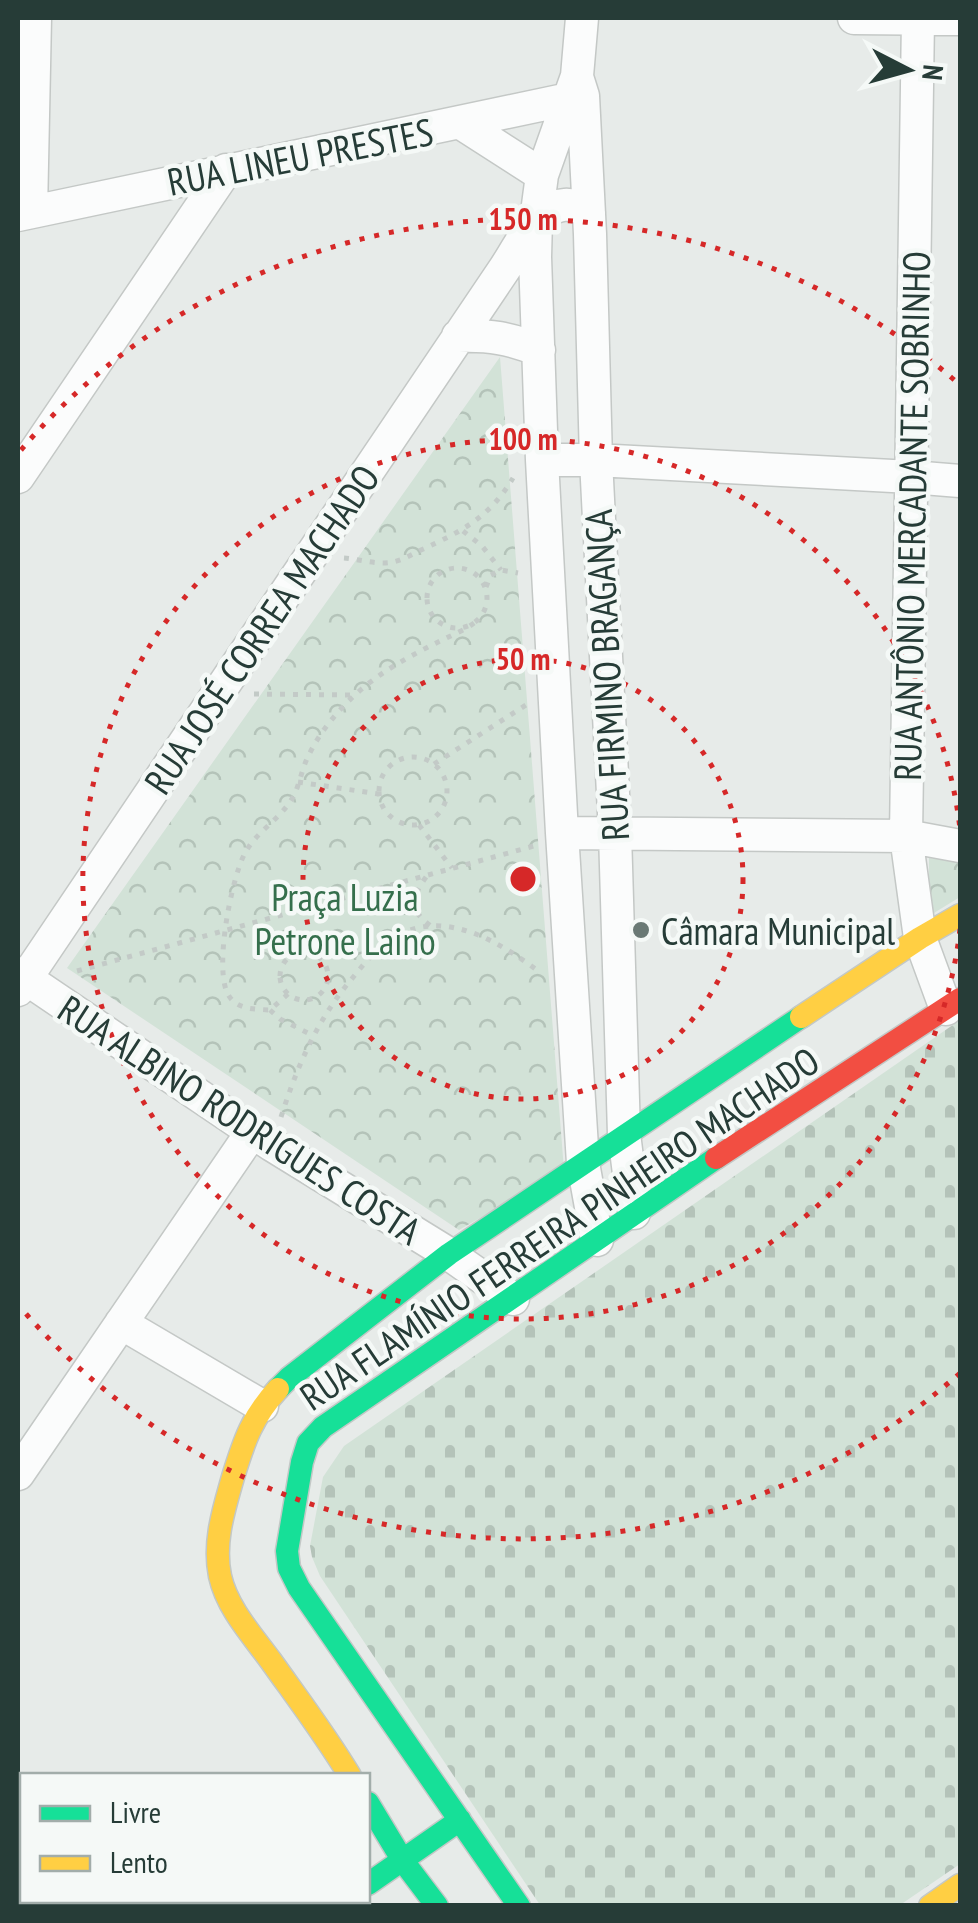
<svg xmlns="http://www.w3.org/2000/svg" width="978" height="1923" font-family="'PT Sans Narrow',sans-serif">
<defs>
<pattern id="cemetery-stones" width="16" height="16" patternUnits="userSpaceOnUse" patternTransform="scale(2.5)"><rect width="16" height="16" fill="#d2e2d7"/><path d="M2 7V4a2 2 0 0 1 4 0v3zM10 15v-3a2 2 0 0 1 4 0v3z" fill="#b4c3b9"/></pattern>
<pattern id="park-crowns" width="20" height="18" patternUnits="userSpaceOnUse" patternTransform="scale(2.5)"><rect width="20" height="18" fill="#d2e2d7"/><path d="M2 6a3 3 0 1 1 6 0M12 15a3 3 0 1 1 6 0" fill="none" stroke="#b4c3b9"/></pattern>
</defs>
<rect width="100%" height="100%" fill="#e7ebe9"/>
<path fill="url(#cemetery-stones)" d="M960,1020V1864L900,1905H540L320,1576L312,1557L310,1546L323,1477L344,1446Z"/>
<path fill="url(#park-crowns)" d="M500,357L564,1170L459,1230L67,968Z
M929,858L960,861V897L929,916Z"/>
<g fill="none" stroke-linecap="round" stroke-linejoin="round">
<g stroke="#c4c8c6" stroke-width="35">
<path id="street" d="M582,18L577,76L542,175L536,220L535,257L542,460L562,833L583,1163L597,1240
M854,18L960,19
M918,18L906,836L920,938L946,1009
M578,80L583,96L590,234L596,460L615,833L624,1134L634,1213
M461,123L542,175
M31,212L35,18
M18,215L583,96
M458,336C490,335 509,338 539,350
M542,460H596L911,477L960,481
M18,477L226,170
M562,833L906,836L960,846
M18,973L272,1145L449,1254L513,1299
M18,990L505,268C524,239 548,184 589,213
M121,1323L262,1406
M18,1474L252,1132"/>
</g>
<g stroke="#c3c8c6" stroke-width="25">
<path id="fast" d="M278,1389L289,1378L449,1254L801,1017
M368,1803L403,1861L437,1906
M368,1884L460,1820
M223,1906L231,1900
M519,1906L299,1588L289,1568L287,1551L302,1462L308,1443L323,1427L716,1158"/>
</g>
<g stroke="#c3c8c6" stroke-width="25">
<path id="slow" d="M801,1017L920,938L960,915
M278,1389C252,1417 244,1441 233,1477C224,1509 213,1542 220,1576C227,1608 252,1635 271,1661C298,1699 326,1736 350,1776
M930,1906L960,1885"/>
</g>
<g stroke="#c3c8c6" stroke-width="25">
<path id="jam" d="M716,1158L960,999"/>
</g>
<path stroke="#c3cac7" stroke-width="5" stroke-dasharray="5 8" stroke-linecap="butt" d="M463,531L482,546L501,570
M344,558C357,559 371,563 384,563C398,563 409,556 421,550C462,531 489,518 513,478
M427 598a30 30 0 1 1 60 0a30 30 0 1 1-60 0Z
M486,587L491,575L501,570L518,573
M254,694L353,695
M379 791a34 34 0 1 1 68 0a34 34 0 1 1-68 0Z
M434,764L526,705
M298,782L379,794
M419,825L452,868
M426,877C411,898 409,911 431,926
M280 976a24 24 0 1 1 48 0a24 24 0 1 1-48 0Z
M77,971L534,846
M288,994L270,1010C255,1009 238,1010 229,996C213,972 231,881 244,855C255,832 281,819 293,797C299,786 301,773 306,761C314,743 326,725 340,710C376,670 420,651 467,628L477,621
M270,1010L280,1019L312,1035
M281,1117C297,1067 316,1022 350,981C364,964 379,944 400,934C450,910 502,944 541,973"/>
<use href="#street" stroke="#fbfcfc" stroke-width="32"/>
<use href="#fast" stroke="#16e098" stroke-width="22"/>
<use href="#slow" stroke="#ffcf43" stroke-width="22"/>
<use href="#jam" stroke="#f24e42" stroke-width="22"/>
</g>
<g fill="none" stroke="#d62828" stroke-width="5" stroke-dasharray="5 10">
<circle cx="523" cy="879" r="220"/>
<path d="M960 929A440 440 0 1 1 960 829"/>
<path d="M960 1373A660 660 0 0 1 21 1308M21 450A660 660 0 0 1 960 385"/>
</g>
<circle fill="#6a7975" stroke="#f5f9f7" stroke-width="4" cx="641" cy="930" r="10"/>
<g text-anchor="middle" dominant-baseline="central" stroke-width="9" stroke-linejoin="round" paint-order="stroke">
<g font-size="38" fill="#263c37" stroke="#f5f9f7">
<text transform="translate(300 156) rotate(-11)">RUA LINEU PRESTES</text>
<text transform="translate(911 516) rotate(-89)">RUA ANTÔNIO MERCADANTE SOBRINHO</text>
<text transform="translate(261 629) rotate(-56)">RUA JOSÉ CORREA MACHADO</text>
<text transform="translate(606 675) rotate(-93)">RUA FIRMINO BRAGANÇA</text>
<text transform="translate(240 1119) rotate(33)">RUA ALBINO RODRIGUES COSTA</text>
<text transform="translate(559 1228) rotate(-34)">RUA FLAMÍNIO FERREIRA PINHEIRO MACHADO</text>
</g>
<g font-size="38" fill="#356f4c" stroke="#f5f9f7">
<text x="345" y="896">Praça Luzia<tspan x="345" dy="44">Petrone Laino</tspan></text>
</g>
<g font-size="38" fill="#263c37" stroke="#f5f9f7" text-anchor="start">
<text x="661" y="930">Câmara Municipal</text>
</g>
</g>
<circle cx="523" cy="879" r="15" fill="#d62828" stroke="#f5f9f7" stroke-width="5"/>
<g font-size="30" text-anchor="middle" font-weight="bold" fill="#d62828" stroke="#f5f9f7" stroke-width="9" stroke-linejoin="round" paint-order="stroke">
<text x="523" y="230">150 m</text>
<text x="523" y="450">100 m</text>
<text x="523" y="670">50 m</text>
</g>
<rect width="978" height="1923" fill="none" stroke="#263c37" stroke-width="40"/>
<rect x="20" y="1773" width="350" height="130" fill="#f5f9f7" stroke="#a2adaa" stroke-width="2.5"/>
<rect x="40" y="1806" width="50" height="15" fill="#16e098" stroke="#a2adaa" stroke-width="2.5"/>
<text x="110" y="1823" font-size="30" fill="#263c37">Livre</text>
<rect x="40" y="1856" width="50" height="15" fill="#ffcf43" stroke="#a2adaa" stroke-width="2.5"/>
<text x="110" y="1873" font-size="30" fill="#263c37">Lento</text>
<g transform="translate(908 70) rotate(96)" stroke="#f5f9f7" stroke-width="8" paint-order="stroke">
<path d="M0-8L18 38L0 25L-18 38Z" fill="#263c37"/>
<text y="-15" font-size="28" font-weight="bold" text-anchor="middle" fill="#263c37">N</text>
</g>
</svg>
